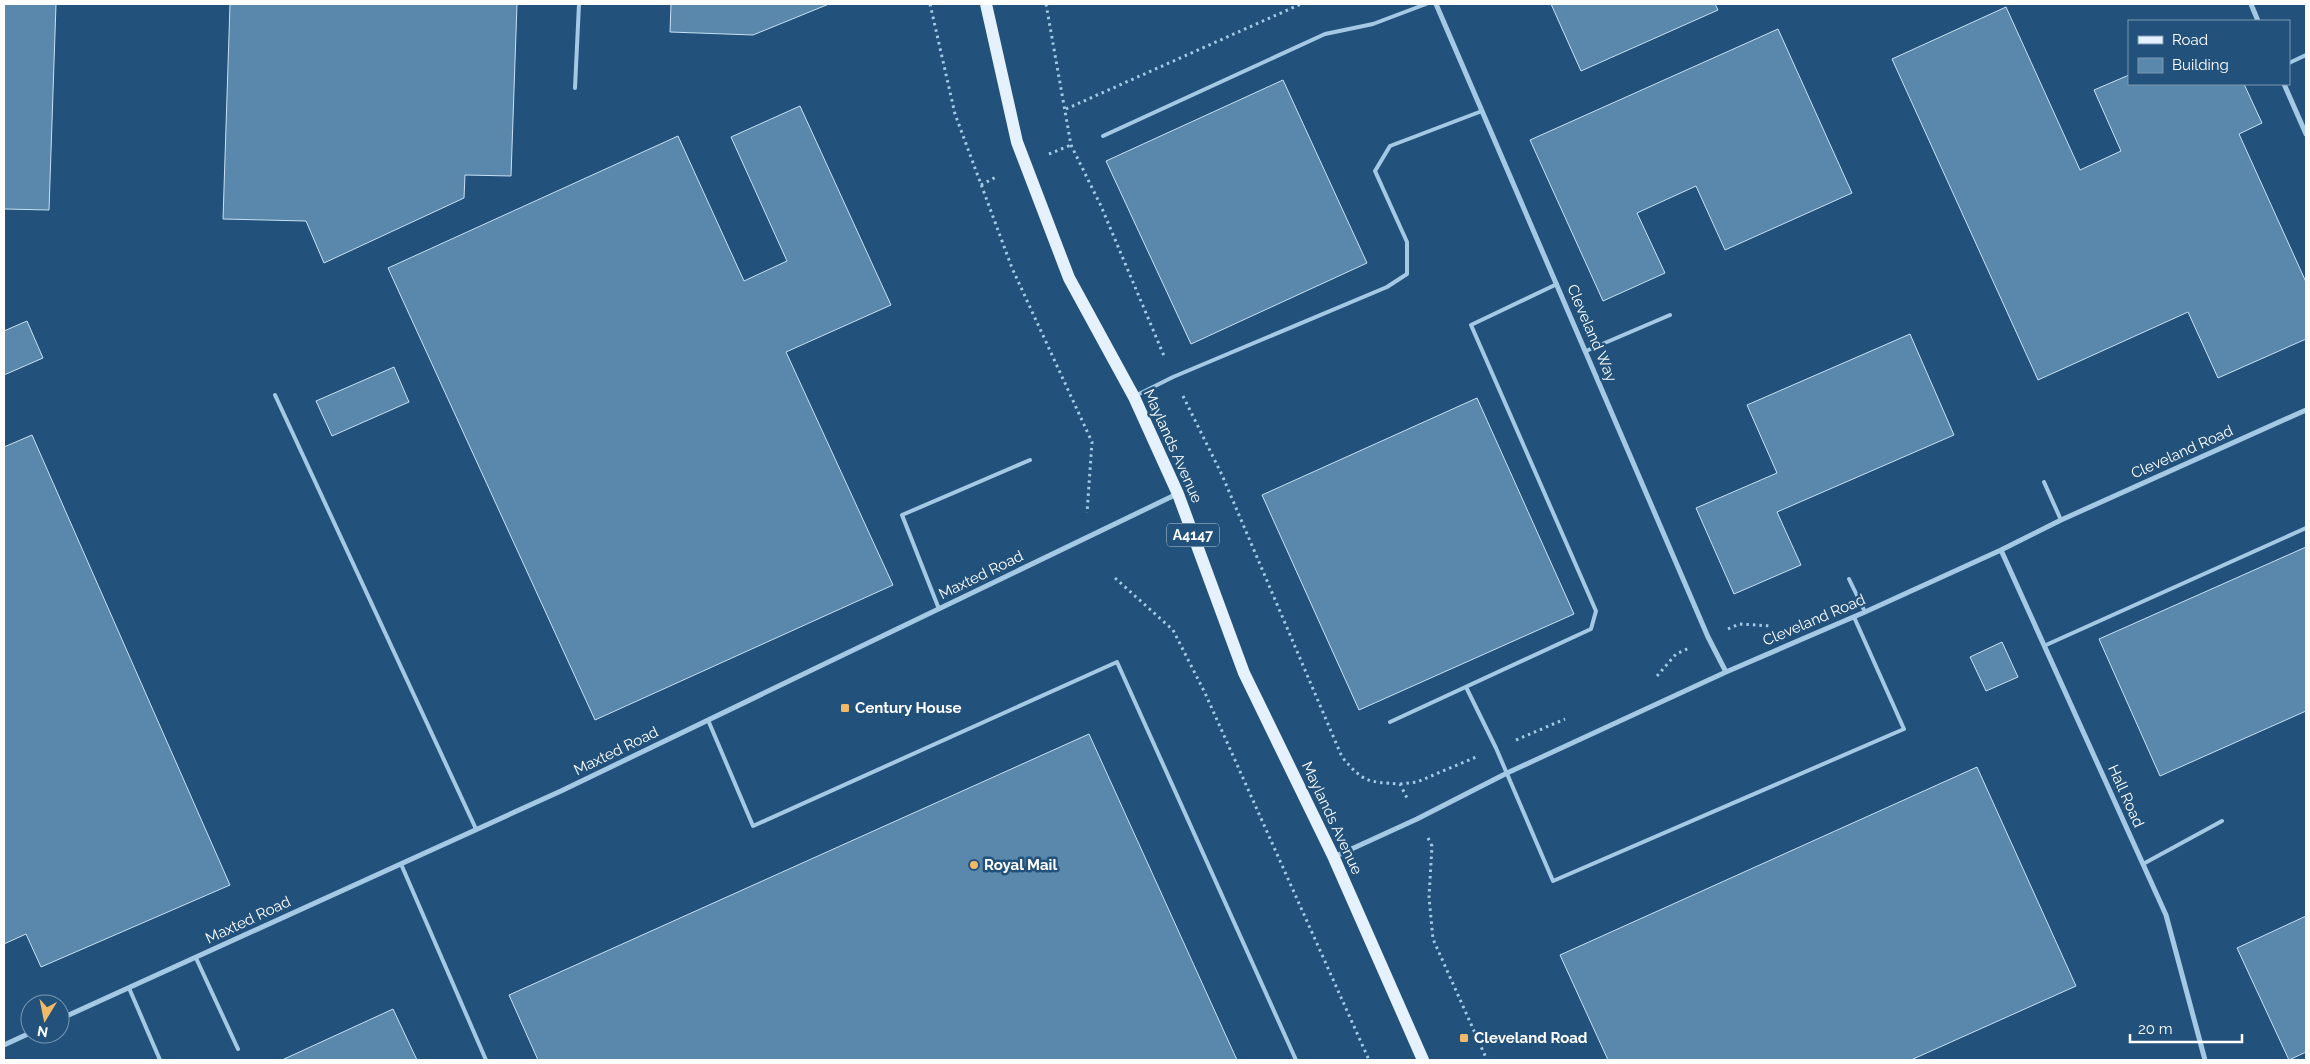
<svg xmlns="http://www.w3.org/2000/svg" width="2310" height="1064" font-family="Raleway,sans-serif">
<rect width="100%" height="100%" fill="#22527b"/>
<path fill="#5a88ad" stroke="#c7e1f4" d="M4,4H56L49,210L4,209Z
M230,4H517L511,176L465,175L464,198L324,263L306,221L223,219Z
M671,4H829L753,35L670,32Z
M1551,4H1715L1718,10L1581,71Z
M2006,7L2080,170L2121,151L2094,90L2129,75V84H2244L2262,123L2239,134L2306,282V339L2218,378L2188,312L2038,380L1892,59Z
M1778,29L1852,193L1725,250L1696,186L1637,213L1665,273L1603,301L1530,140Z
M1283,80L1367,263L1191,344L1106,161Z
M800,106L891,305L786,352L893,585L595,720L388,268L678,136L744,281L787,261L731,137Z
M27,321L43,358L4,375V331Z
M1910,334L1954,435L1777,512L1801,565L1734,594L1696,508L1777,473L1747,405Z
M394,367L409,402L332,436L316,401Z
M1477,398L1574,614L1359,710L1262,495Z
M32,435L230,885L41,967L26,934L4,944V447Z
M2306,547V711L2160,776L2099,639Z
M2002,642L2018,677L1986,691L1970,657Z
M1089,734L1237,1060H538L509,995Z
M1977,767L2076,986L1911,1060H1608L1560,955Z
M2306,916V1052L2289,1060L2237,948Z
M393,1009L417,1060H282Z"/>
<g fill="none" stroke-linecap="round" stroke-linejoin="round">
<path stroke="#a4c9e5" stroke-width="3" stroke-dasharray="2.5 4" stroke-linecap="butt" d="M930,4L955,114L1012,268L1092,442L1087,513
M1046,4L1071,145L1101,206L1164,356
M1066,109L1301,4
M1049,154L1071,145
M981,185L996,177
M1183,396L1222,475L1342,757C1363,782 1367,782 1400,784L1407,798
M1115,578L1173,630L1205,693L1369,1060
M1728,629L1739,624L1771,626
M1657,676L1676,654L1689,648
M1516,740L1565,719
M1400,784L1417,782L1476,757
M1428,838L1432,846L1429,897L1433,939L1487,1060"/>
<path stroke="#a4c9e5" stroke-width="4" d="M2289,63L2306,55
M575,88L579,4
M1103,136L1325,34L1373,24L1426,4
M1586,351L1670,315
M275,395L476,829
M1135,396L1173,377L1387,287L1407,274V242L1375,171L1390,146L1482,111
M2044,482L2061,520
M1849,579L1865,612
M939,609L902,515L1030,460
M2046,645L2306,528
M1466,687L1496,748L1553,881L1904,729L1854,617
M708,720L753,826L1117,662L1296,1060
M1390,722L1591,629L1596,611L1471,325L1557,284
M401,864L486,1060
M2143,864L2222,821
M196,958L238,1049
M129,988L160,1060"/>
<path stroke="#a4c9e5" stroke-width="5" d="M1436,4L1708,637L1726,672
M2251,4L2258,21
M2284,84L2306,134
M2001,550L2166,915L2205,1060
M1334,857L1417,819L1507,773L1726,672L1865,612L2001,550L2061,520L2306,410
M60,1019L561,791L1177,494
M4,1045L30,1033"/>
<path stroke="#e5f1fd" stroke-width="12" d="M986,4L1017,142L1069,278L1134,397L1178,494L1244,673L1334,858L1423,1060"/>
</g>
<g fill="#f1ba66" stroke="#22527b" stroke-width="2">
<rect x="840" y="703" width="10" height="10" rx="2.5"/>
<circle cx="974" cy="865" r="5"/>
<rect x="1459" y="1033" width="10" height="10" rx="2.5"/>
</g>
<g text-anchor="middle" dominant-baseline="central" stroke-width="5" stroke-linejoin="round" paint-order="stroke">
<rect fill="#22527b" stroke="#bdcbd7" stroke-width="1" x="1167" y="523.5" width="52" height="23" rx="4"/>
<g font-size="14" font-weight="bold" fill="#fff">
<text x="1193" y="535">A4147</text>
</g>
<g font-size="15" fill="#fff" stroke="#22527b">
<text transform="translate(1592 333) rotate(67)">Cleveland Way</text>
<text transform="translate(1173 446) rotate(66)">Maylands Avenue</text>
<text transform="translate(2182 452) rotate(-24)">Cleveland Road</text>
<text transform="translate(981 575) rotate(-26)">Maxted Road</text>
<text transform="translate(1814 620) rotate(-23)">Cleveland Road</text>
<text transform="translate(616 751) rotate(-26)">Maxted Road</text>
<text transform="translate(2126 796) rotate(66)">Hall Road</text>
<text transform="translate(1332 818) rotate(65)">Maylands Avenue</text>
<text transform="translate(248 920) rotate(-25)">Maxted Road</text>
</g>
<g font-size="15" font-weight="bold" fill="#fff" stroke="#22527b" text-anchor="start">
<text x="855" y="708">Century House</text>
<text x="984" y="865">Royal Mail</text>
<text x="1474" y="1038">Cleveland Road</text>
</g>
</g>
<rect width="2310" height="1064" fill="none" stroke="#ffffff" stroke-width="10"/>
<rect x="2128" y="20" width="162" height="65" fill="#22527b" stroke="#7a97b0"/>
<rect x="2138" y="36" width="25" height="8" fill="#e5f1fd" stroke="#7a97b0"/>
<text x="2172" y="45" font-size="15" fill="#ffffff">Road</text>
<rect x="2138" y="58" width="25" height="15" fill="#5a88ad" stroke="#7a97b0"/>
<text x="2172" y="70" font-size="15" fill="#ffffff">Building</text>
<g transform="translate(45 1019) rotate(190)"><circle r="24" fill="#22527b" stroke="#7a97b0"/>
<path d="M0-4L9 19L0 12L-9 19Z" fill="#f1ba66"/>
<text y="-8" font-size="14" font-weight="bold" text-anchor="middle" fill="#ffffff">N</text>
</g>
<path d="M2130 1034v8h112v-8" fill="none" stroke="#ffffff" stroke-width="2.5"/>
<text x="2138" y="1034" font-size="15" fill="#ffffff" stroke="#22527b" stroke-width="4" paint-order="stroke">20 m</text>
</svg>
